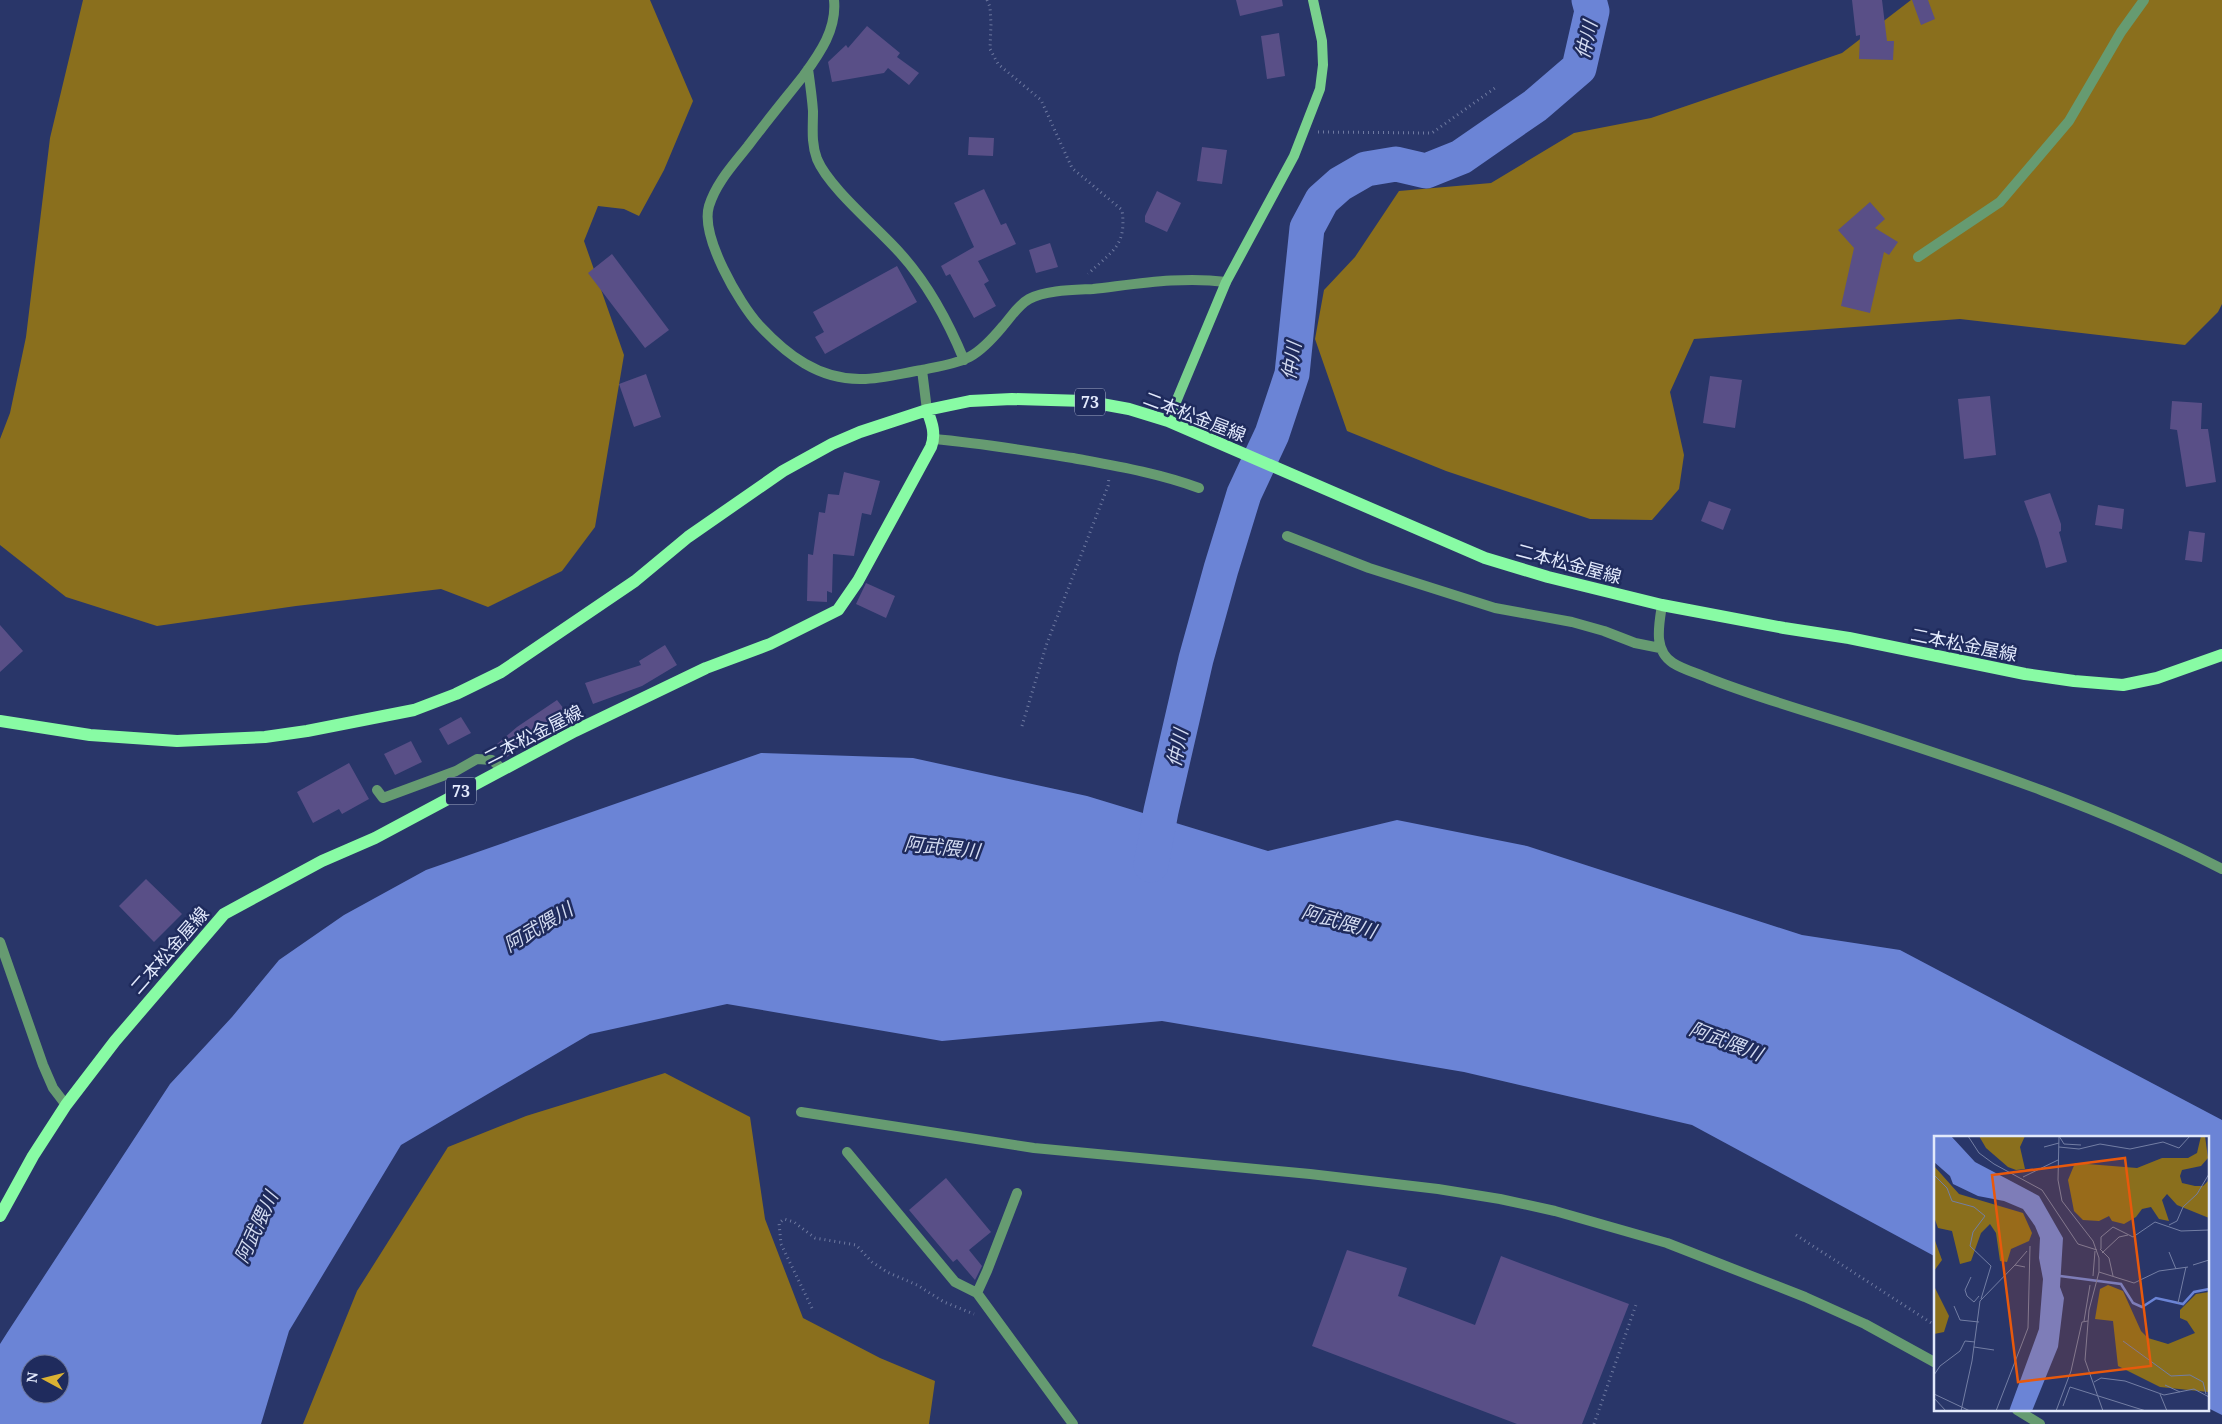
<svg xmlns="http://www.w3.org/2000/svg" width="2222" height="1424" font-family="'Noto Serif','Noto Sans JP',serif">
<rect width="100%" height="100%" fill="#293669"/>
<path fill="#8a6f1d" d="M83,0H650L693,101L664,170L639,216L624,209L598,206L584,241L624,355L595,527L562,571L488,607L441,589L296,606L157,626L66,597L0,545V439L10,413L26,337L50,138Z
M1911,0H2222V304L2218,312L2185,345L1960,319L1694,339L1670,392L1684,455L1679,489L1652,520L1590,519L1446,471L1347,431L1315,339L1324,290L1355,257L1399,191L1491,183L1574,133L1651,118L1842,53Z
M665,1073L750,1117L765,1219L803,1318L880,1358L935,1381L929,1424H303L357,1291L448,1147L526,1116Z"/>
<path fill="#6b84d6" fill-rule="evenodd" d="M761,753L913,758L1087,796L1268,851L1397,820L1527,846L1802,935L1900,950L2222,1120V1415L2208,1408V1138H1936V1257L1692,1125L1464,1072L1162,1021L942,1041L727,1004L590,1034L401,1145L289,1331L261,1424H0V1344L7,1333L170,1084L232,1017L279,960L344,915L426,870ZM30,1364H60V1394H30Z"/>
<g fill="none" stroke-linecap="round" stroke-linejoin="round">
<path stroke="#6b84d6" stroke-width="35" d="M1151,865L1161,811L1196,659L1221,569L1244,494L1272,434L1292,374L1307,228L1322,200L1340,184L1366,169L1396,164L1426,171L1461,157L1536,105L1579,68L1592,11L1589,0"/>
</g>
<path fill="#594f87" d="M1236,0H1282L1283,6L1240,16Z
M1852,0H1882L1887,41H1894L1893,60L1859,59L1860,35L1856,36Z
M1912,0H1928L1935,19L1921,25Z
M867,26L900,53L897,57L919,73L909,85L888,68L884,73L832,82L828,62L846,45L848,48Z
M1279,33L1285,76L1267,79L1261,36Z
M969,137L994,138L993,156L968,155Z
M1202,147L1227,150L1222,184L1197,181Z
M984,189L1001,225L1006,223L1016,244L978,261L989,281L984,284L996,306L974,318L950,274L946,276L941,266L974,247L954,203Z
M1157,191L1181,203L1167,232L1145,222V216Z
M1870,202L1885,219L1875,228L1898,242L1889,255L1884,252L1870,313L1841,306L1854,248L1838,230Z
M1050,243L1058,267L1036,273L1029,250Z
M612,254L669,330L645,348L588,273Z
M897,266L917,302L825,354L815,337L824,332L813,312Z
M646,374L661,417L634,427L619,384Z
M1710,376L1742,380L1735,428L1703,423Z
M1990,396L1996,455L1964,459L1958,399Z
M2172,401L2202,403L2201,429H2208L2216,482L2186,487L2177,430L2170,429Z
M844,472L880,481L871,515L862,513L854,556L833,554L832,593L827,591V602L807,601L808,554L813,555L819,512L825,513L828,494L839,495Z
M2050,493L2061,524V531L2059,532L2067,562L2046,568L2038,539L2024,501Z
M1709,501L1731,509L1723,530L1701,521Z
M2098,505L2124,509L2122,529L2095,525Z
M2189,531L2205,533L2202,562L2185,560Z
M866,583L895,596L886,618L856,604Z
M0,625L23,651L0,672Z
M665,645L677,665L642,686L593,704L585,683L641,665L639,661Z
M557,700L564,709L548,723L551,725L538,735L536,733L507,757L497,744L517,727Z
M461,717L471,733L448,745L439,729Z
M411,741L422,762L395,775L384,754Z
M349,763L369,799L342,814L339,809L313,823L297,792Z
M146,879L182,914L154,942L119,906Z
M946,1178L991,1232L969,1250L982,1266L975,1280L957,1259L953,1262L909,1210Z
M1347,1250L1407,1268L1398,1296L1475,1325L1501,1256L1629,1304L1582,1424H1517L1312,1346Z"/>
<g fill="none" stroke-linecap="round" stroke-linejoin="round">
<path stroke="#6e79a0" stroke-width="3" stroke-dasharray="1 4" stroke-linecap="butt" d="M987,0L990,7L991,24L990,49L998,64L1041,100L1072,168L1122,210C1127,246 1112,251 1088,274
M1318,132L1432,133L1495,88
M1022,726L1047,643L1108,486L1109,478
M1796,1235L1936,1326
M812,1308L781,1244L779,1223L784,1219L794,1222L815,1238L856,1245L872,1262L887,1272L917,1285L944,1302L974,1314
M1594,1424L1637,1302"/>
<path stroke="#669b71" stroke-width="10" d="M834,0C837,29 820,53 804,75C785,99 766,122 748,146C733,165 716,183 709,206C700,236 739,303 759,325C787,355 819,380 862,379C882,379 903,373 922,370
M808,69C810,83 812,97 813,111C813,128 811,143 817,159C829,188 878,228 900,253C929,285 948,321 964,360
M1918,257L2000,202L2069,121L2121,32L2144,0
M927,410L922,370C965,361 974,361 1003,326C1011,317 1018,305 1029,299C1046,290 1074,290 1093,289C1137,284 1182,276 1226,282
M934,439C981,443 1027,451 1073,458C1116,466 1158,473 1199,488
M1287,536L1369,568L1495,608L1572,622L1604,631L1635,643L1660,648
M1662,605C1659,625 1653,650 1673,663C1684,670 1697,673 1708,678C1756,697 1806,711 1856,727C1980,767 2106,809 2222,869
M377,790L383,798L456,771L477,759L492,760L502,769
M0,942L43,1065L53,1088L66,1105
M801,1112L1034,1148L1310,1174L1438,1189L1500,1199L1555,1211L1667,1243L1805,1297L1865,1324L1936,1363
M847,1152L955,1282L977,1293
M1017,1193L987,1271L977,1293L1073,1424
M2017,1410L2040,1424"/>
<path stroke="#7ad18e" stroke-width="10" d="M1168,421L1226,282L1294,156L1320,89L1323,65L1322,41L1313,0"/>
<path stroke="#88fba4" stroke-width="12" d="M0,721L90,735L177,741L265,737L307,731L414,710L456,694L501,672L635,581L688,537L783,471L832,444L860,432L927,410L970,401L1012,399L1085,401L1129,409L1168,421L1485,558L1548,577L1662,605L1784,628L1849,638L2025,674L2074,681L2123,685L2157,678L2222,655
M0,1216L33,1156L66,1105L115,1041L224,914L322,861L375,838L575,731L706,668L770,644L838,610L858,581L931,447C936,434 932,423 927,410"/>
</g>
<g text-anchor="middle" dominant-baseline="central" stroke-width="5" stroke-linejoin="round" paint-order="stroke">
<g fill="#1f2b5d" stroke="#a8b0cc" stroke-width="1">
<rect x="1075" y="388.5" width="30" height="27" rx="4"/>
<rect x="446" y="777.5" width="30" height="27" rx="4"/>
</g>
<g font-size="16" font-weight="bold" fill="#e2e9fc">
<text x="1090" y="402">73</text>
<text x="461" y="791">73</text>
</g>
<g font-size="18" fill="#e2e9fc" stroke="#1f2b5d">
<text transform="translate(1195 416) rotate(21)">二本松金屋線</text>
<text transform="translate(1569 563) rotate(15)">二本松金屋線</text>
<text transform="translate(1964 644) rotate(11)">二本松金屋線</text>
<text transform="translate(533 734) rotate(-27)">二本松金屋線</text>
<text transform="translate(169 950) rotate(-49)">二本松金屋線</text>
</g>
<g font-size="19" font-style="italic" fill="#d2daf0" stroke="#1f2b5d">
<text transform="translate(1586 40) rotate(-77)">仲川</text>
<text transform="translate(1291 361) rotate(-81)">仲川</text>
<text transform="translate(1177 748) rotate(-78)">仲川</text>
<text transform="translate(942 847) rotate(6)">阿武隈川</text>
<text transform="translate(1339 921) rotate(16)">阿武隈川</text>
<text transform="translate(538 927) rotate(-31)">阿武隈川</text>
<text transform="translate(1726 1041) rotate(21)">阿武隈川</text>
<text transform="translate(256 1227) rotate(-65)">阿武隈川</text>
</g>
</g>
<g transform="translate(1934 1136)">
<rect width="275" height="275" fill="#293669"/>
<path d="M45,0H91L86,11L91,33L82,34L74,31L52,12ZM267,0H271L274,22L267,30L248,34L246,40L248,47L261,50H269L275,44V82L243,69L233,58L228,64L235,85L225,83L217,71L208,73L202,81L190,88L178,85L175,80L165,85L149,84L140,75L134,44L141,27L203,32L228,22H254L263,17ZM0,30L25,58L89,77L98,97L95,105L77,113L73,126L66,125L62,97L56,88L47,97L37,125L26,128L18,95L4,92L0,81ZM0,102L8,124L0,135ZM174,149L189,155L207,195L214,202L234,208L261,197L253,185L246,182V174L262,158L275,156L274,256L226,251L184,230L179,185L161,183L166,153ZM0,150L15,180L10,196L0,198Z" fill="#8a6f1d"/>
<path d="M0,0H17L41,26L105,60L129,102L126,151L130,162L124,211L98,275H75L105,193L109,143L105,122L106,102L101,90L89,73L70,65L44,60L19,48L16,40L0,26Z" fill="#6b84d6"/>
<path fill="none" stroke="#6b84d6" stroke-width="2.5" d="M126,140L187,148L199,167L208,171L222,162L249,168L260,156L275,153"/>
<path fill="none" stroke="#737ea4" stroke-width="1" d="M34,0L45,17L60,28L108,54L144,108L163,114M125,0L130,8L147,9M125,0L124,44L128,65L159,105L165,122V136L155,174L151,224L169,275M110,11L125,7M125,11L145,13L166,8L196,13L229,6L245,12L256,0M0,39L13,52L18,65L40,71L51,80L39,96L36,110L57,130L47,163M89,41L124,24M235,89L243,85L249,71L263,58L275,38M166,113L175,122L179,140M167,113V101L179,91L199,101L221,86L247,95L275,94M235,116L242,133M168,117L185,101L194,99M81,129L93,115M259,129L275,124M165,136L200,147L225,135L254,131M159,140L161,115M37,141L31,154L33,160L40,166L45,160M244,167L252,131M20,170L26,184L45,186M150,185L156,149M189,205L237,240L256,239L269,246L272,258M40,211L60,214M0,239L6,230L26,215L31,205L41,206M160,246L167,242L191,245L230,259L260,253L275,261M231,249L246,256M0,258L36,275M226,258L233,275M0,262L12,275M129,270L136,251L212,275M27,275L38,225L46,165L81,129L91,131M62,275L94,192L96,110M122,275L137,235L148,186L154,185"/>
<path fill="#e8590c" fill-opacity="0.15" stroke="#e8590c" stroke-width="2.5" d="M191,22L217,230L84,246L58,39Z"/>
<rect width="275" height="275" fill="none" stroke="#e2e9fc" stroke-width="2.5"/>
</g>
<g transform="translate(45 1379) rotate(277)"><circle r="24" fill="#1f2b5d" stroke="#6d779d"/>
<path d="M0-4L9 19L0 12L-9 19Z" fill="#dbb233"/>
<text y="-8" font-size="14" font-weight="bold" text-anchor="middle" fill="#e2e9fc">N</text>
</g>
</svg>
